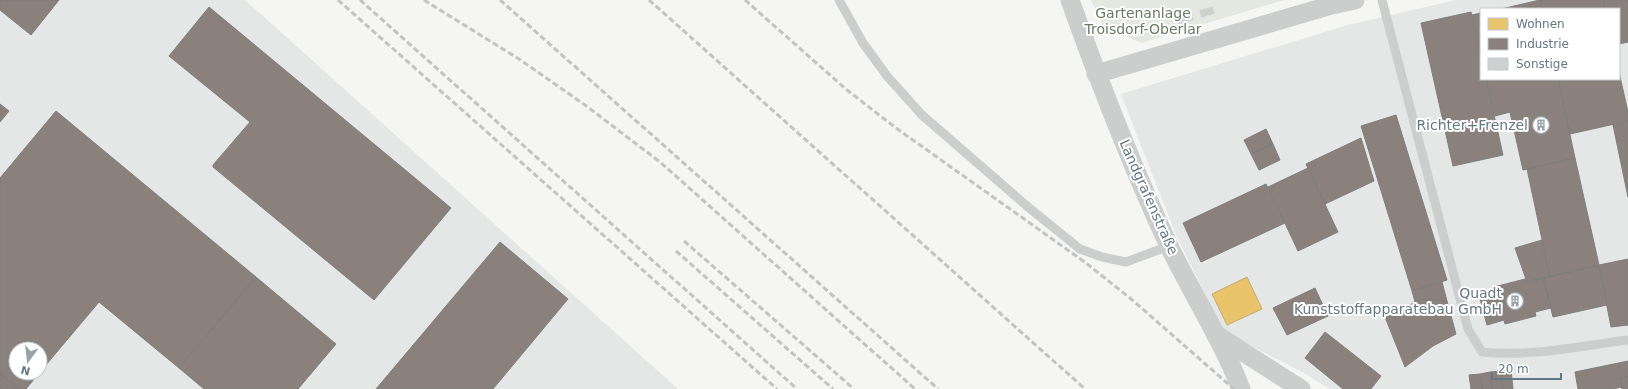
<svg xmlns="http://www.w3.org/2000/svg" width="1628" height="389" font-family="'DejaVu Sans',sans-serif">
<rect width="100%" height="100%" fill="#f5f5f3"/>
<path fill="#e5e6e6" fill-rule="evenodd" d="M0,0H245L678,389H0ZM16,349H40V373H16Z
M1456,0H1628V389H1330L1304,373L1224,332L1176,235L1121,94L1348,25ZM1481,9H1619V79H1481Z"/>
<path fill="#e4e8e1" d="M1091,0H1284L1141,43L1103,26Z"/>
<path fill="#e9c46a" stroke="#c1ad72" d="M1247,277L1262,309L1227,325L1212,294Z"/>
<path fill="#8a817c" stroke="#7f7e7e" d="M0,0H59L31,35L0,10Z
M1540,0H1603L1605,9H1542Z
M1540,0L1542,9H1501Z
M1603,0H1628V42L1619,44V9H1605Z
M209,7L451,208L374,300L213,167V165L250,122L169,56Z
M1471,12L1481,55V79H1486L1503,155L1453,166L1421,23Z
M1481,13V55L1472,15Z
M1619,72L1628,112V121L1570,134L1558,79H1619Z
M1486,79H1558L1575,158L1523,170L1510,112L1495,116Z
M0,104L9,111L0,122Z
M56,111L256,277L179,368L99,302L40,372V349H16V373H39L26,389H19L0,373V178Z
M1396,115L1447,280L1412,291L1361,126Z
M1628,121V197L1613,125Z
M1266,129L1273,144L1251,154L1244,140Z
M1361,138L1374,181L1325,204L1306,164Z
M1273,144L1280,160L1259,170L1251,154Z
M1575,158L1599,265L1550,277L1527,169Z
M1308,168L1338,232L1298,251L1268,187Z
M1266,184L1285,223L1201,262L1183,223Z
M1542,240L1550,277L1527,282L1515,248Z
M500,242L568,299L493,389H376Z
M1628,259V325L1611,327L1599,265Z
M1599,265L1607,305L1553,317L1543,278Z
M256,277L336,344L298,389H204L179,368Z
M1543,277L1551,308L1535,312L1536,316L1505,324L1504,320L1487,325L1479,295L1495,291L1494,287L1525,279L1527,282Z
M1442,282L1447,301L1422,299L1415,302L1412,291Z
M1315,288L1328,316L1287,335L1273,308Z
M1422,299L1447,301L1456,334L1433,346L1405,367L1385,317Z
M1325,332L1381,376L1371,389H1343L1305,358Z
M1628,361V377L1620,378L1622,387L1612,389H1578L1575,372Z
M1511,370L1513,389H1503L1501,371Z
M1501,371L1503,389H1492L1490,372Z
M1490,372L1492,389H1482L1480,374Z
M0,373L19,389H0Z
M1480,374L1482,389H1471L1469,375Z
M1628,377V389H1622L1620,378Z"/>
<path fill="#ced0cf" stroke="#e4e4e3" d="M1213,6L1215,14L1201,18L1199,10Z
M1191,10L1194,20L1178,25L1175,15Z"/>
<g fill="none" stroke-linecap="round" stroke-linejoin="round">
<path stroke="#cccece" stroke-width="9" d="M839,0L863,43L887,76L922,115L1028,207L1080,249L1102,257L1126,262L1169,246
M1382,0L1468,329L1482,352C1530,357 1580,346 1628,340"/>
<path stroke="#cccece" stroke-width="19" d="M1070,0C1100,84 1132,167 1170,248C1193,295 1222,340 1241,389
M1096,74L1332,5L1355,0
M1215,334L1301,389"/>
<path stroke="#c1c3c4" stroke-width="3" stroke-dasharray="6 3" stroke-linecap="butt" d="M338,0L777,389
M360,0L797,389
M424,0L519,59L585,105L660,162L915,389
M500,0L938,389
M649,0L1085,389
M745,0L847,90L896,128L1086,263L1130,298L1234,389
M684,241L854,389
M676,251L833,389"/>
</g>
<defs>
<g id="building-ring" transform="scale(0.9)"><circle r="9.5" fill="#fff" stroke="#97a3ab" stroke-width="1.5"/><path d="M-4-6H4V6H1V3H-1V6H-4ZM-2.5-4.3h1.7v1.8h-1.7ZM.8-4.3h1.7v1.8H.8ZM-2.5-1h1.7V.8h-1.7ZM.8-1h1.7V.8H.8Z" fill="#97a3ab"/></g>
</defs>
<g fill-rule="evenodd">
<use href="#building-ring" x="1541" y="125"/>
<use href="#building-ring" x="1515" y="301"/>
</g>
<g text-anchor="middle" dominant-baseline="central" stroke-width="4" stroke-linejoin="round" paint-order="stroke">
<g font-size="14" fill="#697b63" stroke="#fff">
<text x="1143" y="13">Gartenanlage<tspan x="1143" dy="16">Troisdorf-Oberlar</tspan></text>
</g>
<g font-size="14" fill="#647784" stroke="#fff" text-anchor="end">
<text x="1528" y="125">Richter+Frenzel</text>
<text x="1502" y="293">Quadt<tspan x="1502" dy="16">Kunststoffapparatebau GmbH</tspan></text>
</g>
<g font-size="14" fill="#647784" stroke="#fff">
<text transform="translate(1149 197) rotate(66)">Landgrafenstraße</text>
</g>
</g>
<rect x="1480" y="8" width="140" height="72" fill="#ffffff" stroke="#c1c9ce"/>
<rect x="1488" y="18" width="20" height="12" fill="#e9c46a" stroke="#c1c9ce"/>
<text x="1516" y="28" font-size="12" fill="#647784">Wohnen</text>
<rect x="1488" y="38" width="20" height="12" fill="#8a817c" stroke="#c1c9ce"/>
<text x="1516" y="48" font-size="12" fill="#647784">Industrie</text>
<rect x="1488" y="58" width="20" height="12" fill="#ced0cf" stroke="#c1c9ce"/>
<text x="1516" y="68" font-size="12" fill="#647784">Sonstige</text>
<g transform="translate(28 361) rotate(195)"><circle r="19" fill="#ffffff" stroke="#c1c9ce"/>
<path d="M0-3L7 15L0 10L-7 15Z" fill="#97a3ab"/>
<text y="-6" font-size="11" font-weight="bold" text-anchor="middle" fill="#647784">N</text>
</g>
<path d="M1492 373v6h69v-6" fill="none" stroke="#647784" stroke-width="2"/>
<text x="1498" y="373" font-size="12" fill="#647784" stroke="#ffffff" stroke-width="3" paint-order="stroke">20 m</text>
</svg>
